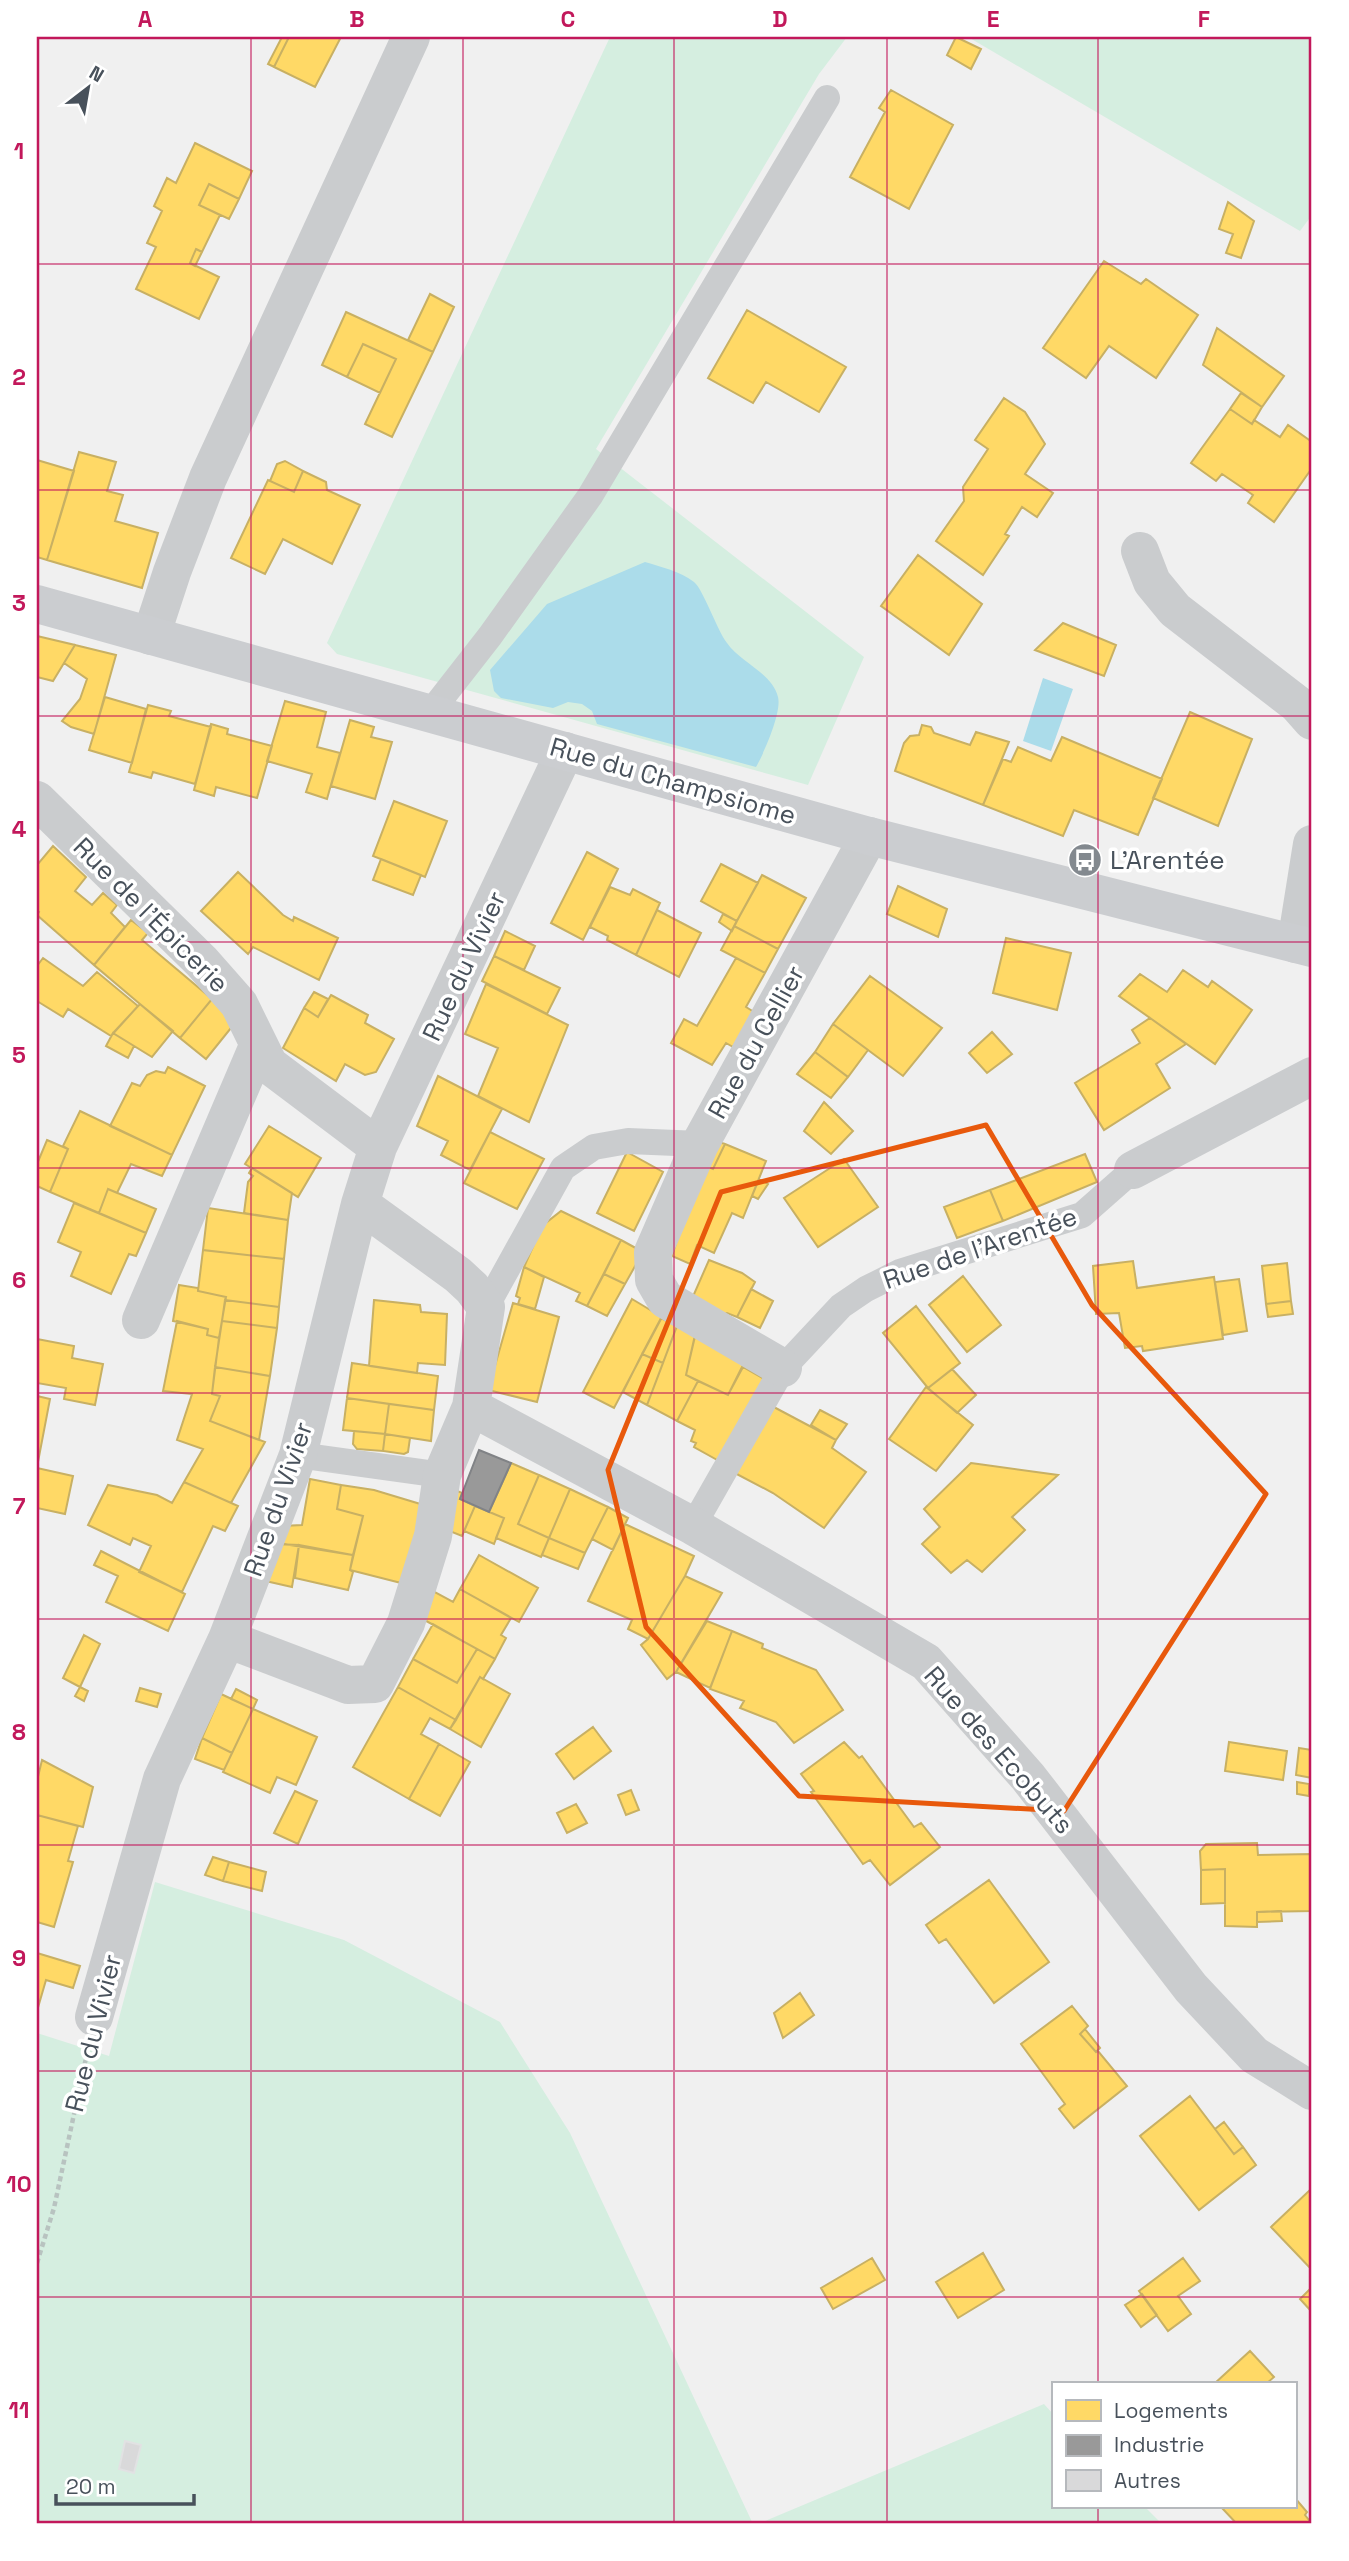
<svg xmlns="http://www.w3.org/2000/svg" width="1349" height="2561" font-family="'Space Grotesk',sans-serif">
<rect width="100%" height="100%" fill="#f0f0f0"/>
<path fill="#d5eee0" d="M610,37H847L819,74L596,449L864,657L808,785L337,654L327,643Z
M968,37H1312V215L1300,231Z
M155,1882L344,1940L500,2022L570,2133L753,2524H37V2033L109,2056Z
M1044,2404L1053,2414V2507H1145L1162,2524H758Z"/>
<path fill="#abdcea" d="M645,562C661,567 680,571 694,582C703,589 717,630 727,643C741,663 772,673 778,697C782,712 764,753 756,767L597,724L592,711L582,704L568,702L553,708L501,698L494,691L490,670L547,604Z
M1043,678L1073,689L1051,751L1023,741Z"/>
<path fill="#ffd966" stroke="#c8b063" stroke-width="2" d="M282,37H289L274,67L268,64Z
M289,37H341L315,87L274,67Z
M956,37L981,49L971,69L947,55Z
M891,90L953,125L909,209L850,177L885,112L879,108Z
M195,143L252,171L239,199L209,184L199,205L220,215L202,252L196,249L190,263L219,277L199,319L136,289L156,247L147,243L162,211L154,206L167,178L176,183Z
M209,184L239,199L229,219L199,205Z
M1228,202L1254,221L1241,258L1226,253L1233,234L1219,229Z
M196,249L202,252L195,266L190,263Z
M1104,261L1141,284L1146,279L1198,315L1156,378L1109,346L1086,378L1043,348Z
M430,294L454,307L433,352L408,340Z
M747,310L846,367L819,412L766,382L753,403L708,378Z
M346,312L433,352L392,437L365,424L396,359L363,344L347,377L322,365Z
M1217,328L1284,376L1262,407L1203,365Z
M363,344L396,359L380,393L347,377Z
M1241,393L1262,407L1252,424L1230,409Z
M1004,398L1025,412L1045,444L1025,474L1053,493L1037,517L1022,507L1005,534L1009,536L983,575L936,541L964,501L963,487L988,449L975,440Z
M1230,409L1252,424L1254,420L1280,437L1288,425L1312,442V468L1274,522L1248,503L1253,495L1222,474L1216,481L1191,463Z
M79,452L116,462L107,491L123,495L115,521L158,533L142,588L47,560Z
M37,460L74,471L47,560L37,557Z
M285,461L303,471L294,492L270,481L277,464Z
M303,471L326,482L327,490L360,505L332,564L283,539L265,574L231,558L268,480L294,492Z
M918,555L982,604L949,655L881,606Z
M1063,623L1116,645L1104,676L1035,650Z
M37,636L75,645L53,681L37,677Z
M75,645L116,655L94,734L71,727L62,721L80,699L87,679L64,663Z
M105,697L146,709L132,763L89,750Z
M285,701L326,712L317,747L340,753L327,799L306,792L312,774L267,761Z
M148,705L171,711L169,716L211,727L195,784L153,772L151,778L129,772Z
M1190,712L1252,739L1218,826L1153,798Z
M350,720L374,727L371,737L392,742L375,799L331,786Z
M211,724L228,729L227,734L272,746L257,798L216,787L214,796L194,790Z
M922,725L931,727L934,733L970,745L976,732L1009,742L983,805L895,771L904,743L910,736L919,735Z
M1062,737L1162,779L1138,835L1074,810L1063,836L983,805L1003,759L1011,762L1018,747L1051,761Z
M394,801L447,821L425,877L373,856Z
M53,846L86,877L75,891L92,905L103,893L117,905L111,913L125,927L94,965L37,915L39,912L37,910V865Z
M587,852L618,869L583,940L551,923Z
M381,859L421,875L413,895L373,880Z
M721,864L758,883L737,921L701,901Z
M238,872L283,915L293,921L294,917L338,938L319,980L253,947L248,954L201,911Z
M762,875L806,898L778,949L734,926Z
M898,886L947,909L938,937L887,914Z
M610,887L630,895L633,889L660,903L636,955L607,940L608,936L590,927Z
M657,910L701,933L679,977L636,955Z
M723,914L737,921L732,931L719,922Z
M131,920L148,933L142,940L212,999L180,1038L94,965Z
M734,926L778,949L765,973L721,950Z
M505,931L535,946L524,970L494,956Z
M1006,938L1071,953L1057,1010L993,993Z
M494,956L560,988L547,1014L482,981Z
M43,958L83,986L97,972L138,1006L111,1036L68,1009L63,1017L37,1001V966Z
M736,958L765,973L746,1007L754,1012L733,1047L726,1043L712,1065L671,1043L684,1019L697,1026Z
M1183,970L1208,987L1212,981L1252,1010L1215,1064L1119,996L1140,974L1167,992Z
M870,976L942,1028L903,1076L833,1024Z
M486,984L568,1025L529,1122L478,1096L498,1048L465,1034Z
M314,992L328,999L318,1017L304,1008Z
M331,995L368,1015L365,1023L394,1039L376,1072L365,1075L345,1064L336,1081L283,1048L304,1008L318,1017Z
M212,999L235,1023L206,1059L180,1038Z
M140,1004L173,1031L152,1057L113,1033Z
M1150,1018L1186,1044L1156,1064L1170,1088L1104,1130L1075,1083L1140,1043L1132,1030Z
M833,1024L868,1050L848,1077L815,1052Z
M992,1032L1012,1054L987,1073L969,1053Z
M113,1033L134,1046L128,1058L106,1046Z
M815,1052L848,1077L831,1098L797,1074Z
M168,1067L205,1086L172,1155L110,1126L132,1083L140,1086L147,1075L156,1071L165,1073Z
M438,1076L502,1109L470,1170L441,1155L448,1141L417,1126Z
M824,1102L853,1131L831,1154L804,1131Z
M80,1111L172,1155L162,1176L131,1164L117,1193L108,1189L99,1213L50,1192L68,1149L63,1146Z
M269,1126L321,1158L298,1197L245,1164Z
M490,1132L544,1159L517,1209L464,1183Z
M711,1139L725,1144L713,1169L701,1164Z
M47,1140L68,1149L50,1192L37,1186V1164Z
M725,1144L766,1161L743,1218L732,1213L714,1253L697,1245L690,1264L672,1256L701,1164L713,1169Z
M627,1152L663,1172L634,1231L597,1213Z
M1085,1154L1097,1182L1003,1221L990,1190Z
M844,1159L878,1207L818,1247L784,1198Z
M252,1168L292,1193L288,1220L244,1213L248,1182L253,1176L249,1173Z
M759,1179L768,1184L758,1199L752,1196Z
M108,1189L156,1209L146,1233L99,1213Z
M990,1190L1003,1221L957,1238L944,1207Z
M74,1203L146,1233L136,1256L129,1254L111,1294L71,1276L81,1252L58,1242Z
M208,1208L288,1220L284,1259L203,1250Z
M561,1211L621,1240L587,1306L576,1301L580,1293L524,1267L542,1226Z
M621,1240L643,1252L625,1284L604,1274Z
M203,1250L284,1259L279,1307L225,1300L226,1297L198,1291Z
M709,1260L742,1273L755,1282L737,1317L727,1313L723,1315L691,1301Z
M1133,1261L1137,1288L1214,1277L1223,1339L1143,1351L1142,1346L1125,1348L1119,1313L1096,1314L1093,1266Z
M1287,1263L1291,1301L1266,1304L1262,1266Z
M524,1267L544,1277L535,1309L518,1304L520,1298L516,1296Z
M604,1274L625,1284L607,1316L587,1306Z
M963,1276L1001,1325L967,1352L929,1305Z
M1239,1279L1247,1331L1223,1335L1215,1282Z
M179,1285L198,1288V1291L226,1297L219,1338L207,1335L208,1329L173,1321Z
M751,1289L773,1301L760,1328L737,1317Z
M632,1299L662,1317L614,1408L583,1392Z
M225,1300L279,1307L277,1328L222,1321Z
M374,1300L420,1305L421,1312L447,1314L445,1365L418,1363L417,1373L369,1366Z
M1291,1301L1293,1314L1268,1317L1266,1304Z
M513,1303L559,1317L537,1402L488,1390Z
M916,1306L960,1363L928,1388L883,1333Z
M661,1318L677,1326L663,1363L642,1354Z
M177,1321L208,1329L207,1335L219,1338L212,1394L220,1396L210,1421L265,1442L231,1503L184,1482L203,1449L177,1440L192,1394L163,1391Z
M222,1321L277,1328L270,1376L215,1367Z
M677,1326L695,1335L686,1375L698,1381L677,1421L647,1405Z
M696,1332L746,1359L728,1395L686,1375Z
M37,1339L74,1346L72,1358L103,1364L95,1405L64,1399L66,1388L37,1383Z
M642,1354L663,1363L647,1405L623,1392Z
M352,1363L438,1376L434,1410L347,1398Z
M215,1367L270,1376L259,1440L210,1421L220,1396L212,1394Z
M743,1367L764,1379L719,1461L694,1447L696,1443L691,1441L695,1430L677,1421L698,1381L728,1395Z
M952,1369L976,1395L957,1413L928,1388Z
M926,1387L973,1425L936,1471L889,1439Z
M37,1396L50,1399L38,1462L37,1461Z
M347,1398L389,1404L385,1434L343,1430Z
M389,1404L434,1410L431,1441L385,1434Z
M770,1405L836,1440L832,1448L866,1472L824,1528L773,1493L731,1471Z
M820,1410L847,1424L836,1440L811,1425Z
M354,1431L385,1434L383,1451L357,1449L353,1444Z
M385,1434L410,1438L408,1452L404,1454L383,1451Z
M511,1463L539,1475L518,1524L549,1538L541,1557L496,1538L504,1518L489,1512Z
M971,1463L1058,1475L1012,1517L1025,1530L982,1572L967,1560L951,1573L922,1544L940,1527L924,1509Z
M37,1468L73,1476L65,1514L37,1508Z
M539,1475L570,1489L549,1538L518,1524Z
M310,1479L341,1485L337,1509L363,1516L353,1555L283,1544L282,1526L302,1525Z
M184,1482L238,1506L225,1531L213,1526L182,1592L139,1572L151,1546L133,1538L130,1545L88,1525L108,1485L157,1495L172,1503Z
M341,1485L374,1490L427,1506L405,1584L350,1570L363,1516L337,1509Z
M453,1489L462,1493L460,1499L475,1506L462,1536L442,1528Z
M570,1489L608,1507L585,1553L549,1538Z
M475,1506L504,1518L494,1544L464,1531Z
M608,1507L628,1518L613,1550L592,1539Z
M625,1524L694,1556L685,1576L648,1639L628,1629L632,1620L588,1601Z
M549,1538L585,1553L578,1569L542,1555Z
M272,1544L299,1545L292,1587L261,1580Z
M299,1545L353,1555L350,1570L353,1572L348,1590L295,1578Z
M101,1551L185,1594L168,1631L106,1602L118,1576L94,1565Z
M479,1555L538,1588L519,1622L460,1589Z
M685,1576L722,1593L676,1672L667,1679L641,1645L648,1639Z
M460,1589L511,1618L501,1635L506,1638L495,1659L419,1617L433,1591L453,1602Z
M707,1621L732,1631L710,1688L676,1672Z
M433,1624L477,1649L457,1683L413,1659Z
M732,1631L763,1644L762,1648L816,1670L843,1710L794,1743L776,1722L740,1708L744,1701L710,1689Z
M84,1635L100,1644L80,1687L63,1678Z
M477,1649L495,1659L483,1679L480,1677L456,1720L398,1687L413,1659L457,1683Z
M480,1677L510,1694L481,1747L450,1729Z
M80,1687L88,1691L84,1701L75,1696Z
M398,1687L456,1720L450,1729L430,1718L421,1734L439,1744L409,1799L353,1767Z
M140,1688L161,1694L157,1707L136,1701Z
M236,1689L257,1700L253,1709L231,1699Z
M221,1694L253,1709L232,1753L202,1738Z
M253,1709L317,1737L296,1785L277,1777L270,1793L223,1772Z
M593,1727L611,1751L574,1779L556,1754Z
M202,1738L232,1753L224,1770L195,1759Z
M844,1742L859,1758L862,1756L914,1827L921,1823L940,1847L890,1885L870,1860L863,1864L811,1792L814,1791L801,1774Z
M1229,1742L1287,1751L1283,1780L1225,1771Z
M439,1744L470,1762L440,1816L409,1799Z
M1299,1748L1312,1750V1778L1296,1775Z
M42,1760L93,1787L83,1827L37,1815V1781Z
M1297,1782L1309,1784V1796L1297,1794Z
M631,1790L639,1810L626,1815L618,1795Z
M295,1791L317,1801L298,1844L274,1833Z
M576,1804L587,1823L567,1833L557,1813Z
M37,1815L78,1826L68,1861L73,1862L54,1927L37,1922Z
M1257,1843L1258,1855L1312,1854V1911L1257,1912V1927L1225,1926V1869L1201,1870L1200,1851L1206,1844Z
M213,1857L229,1862L223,1881L205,1875Z
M229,1862L266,1872L262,1891L223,1881Z
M1225,1869V1903L1201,1904V1870Z
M989,1880L1049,1962L994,2003L946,1939L939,1943L926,1925Z
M1281,1911L1282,1921L1257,1922V1912Z
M37,1953L80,1966L73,1988L46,1980L37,2011Z
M800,1993L814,2015L783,2038L774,2013Z
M1072,2006L1088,2026L1080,2034L1096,2052L1098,2051L1127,2086L1074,2128L1059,2109L1065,2104L1021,2044Z
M1085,2029L1100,2048L1096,2052L1080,2034Z
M1190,2096L1234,2154L1243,2147L1256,2165L1199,2210L1140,2136Z
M1224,2122L1243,2147L1234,2154L1215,2129Z
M1312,2188V2270L1271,2227Z
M983,2253L1004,2290L958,2318L936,2282Z
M872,2258L885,2280L833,2309L821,2288Z
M1183,2258L1200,2281L1178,2296L1191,2314L1168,2331L1139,2291Z
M1312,2287V2310L1311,2311L1300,2299Z
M1142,2294L1157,2315L1141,2327L1125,2305Z
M1250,2351L1274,2377L1266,2384H1214Z
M1295,2498L1307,2512L1305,2515L1312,2524H1237L1221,2507H1295Z"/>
<path fill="#999" stroke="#818386" stroke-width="2" d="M479,1450L511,1463L489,1512L460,1499Z"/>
<path fill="#d9d9da" stroke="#e1e2e3" stroke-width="2" d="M125,2441L141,2445L134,2473L119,2469Z"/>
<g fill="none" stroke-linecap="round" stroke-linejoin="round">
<path stroke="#b8c3c0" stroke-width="4.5" stroke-dasharray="5 3.5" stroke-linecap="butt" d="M37,2263L54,2208L86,2058"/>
<path stroke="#caccce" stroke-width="26" d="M430,713L490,636L590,496L827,98
M486,1307L563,1168L594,1147L628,1141L700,1144
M298,1455L442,1475
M693,1526L783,1368L841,1306L866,1289L900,1272L1082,1215L1133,1170"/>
<path stroke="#caccce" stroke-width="38" d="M1140,551L1152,582L1175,610L1297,704L1312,721
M151,636L172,572L208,478L411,37
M37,800L202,962L239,1004L269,1065L378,1147
M1296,944L1312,844
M1133,1170L1312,1076
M141,1320L258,1046
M783,1368L665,1299L654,1280L653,1252L700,1144L869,836
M471,1407L693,1526L926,1662L1028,1777L1191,1988L1254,2055L1312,2091
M227,1639L348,1685L375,1684L406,1623L433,1536L442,1475L471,1407L486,1307L472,1288L458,1275L360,1204
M94,2017L162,1779L227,1639L298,1455L360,1204L378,1147L565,751"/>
<path stroke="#cbcdd0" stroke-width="38" d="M37,604L869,836L1312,948"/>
</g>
<path fill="none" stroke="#e8590c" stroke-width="5" stroke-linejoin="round" d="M986,1125L1092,1305L1266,1494L1064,1811L799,1796L646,1627L608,1470L721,1192Z"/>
<path fill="none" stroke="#c2185b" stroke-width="2" stroke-opacity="0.55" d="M251,37V2524M463,37V2524M674,37V2524M887,37V2524M1098,37V2384M37,264H1312M37,490H1312M37,716H1312M37,942H1312M37,1168H1312M37,1393H1312M37,1619H1312M37,1845H1312M37,2071H1312M37,2297H1312M1098,2507V2524"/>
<defs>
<g id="bus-disc" transform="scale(1.75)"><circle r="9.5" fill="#83898f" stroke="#fff"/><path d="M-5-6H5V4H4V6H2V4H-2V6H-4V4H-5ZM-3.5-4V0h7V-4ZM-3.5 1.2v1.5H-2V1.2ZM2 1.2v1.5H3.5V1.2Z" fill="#fff"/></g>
</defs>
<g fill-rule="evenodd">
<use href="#bus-disc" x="1085" y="860"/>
</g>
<g text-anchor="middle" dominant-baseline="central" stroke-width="7" stroke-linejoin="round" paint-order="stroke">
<g font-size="26" fill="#48515b" stroke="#fff">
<text transform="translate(673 781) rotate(16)">Rue du Champsiome</text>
<text transform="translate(151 915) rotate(45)">Rue de l'Épicerie</text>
<text transform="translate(464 966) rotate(-65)">Rue du Vivier</text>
<text transform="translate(756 1042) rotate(-61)">Rue du Cellier</text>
<text transform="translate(980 1248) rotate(-19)">Rue de l'Arentée</text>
<text transform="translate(278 1499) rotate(-71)">Rue du Vivier</text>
<text transform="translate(999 1750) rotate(49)">Rue des Ecobuts</text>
<text transform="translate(93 2033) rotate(-76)">Rue du Vivier</text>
</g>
<g font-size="26" fill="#48515b" stroke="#fff" text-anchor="start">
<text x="1110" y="860">L'Arentée</text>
</g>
</g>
<rect width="1349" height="2561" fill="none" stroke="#ffffff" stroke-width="77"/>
<rect x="1052" y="2382" width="245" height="126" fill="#ffffff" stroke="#b6b9bd" stroke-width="2"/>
<rect x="1066" y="2400" width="35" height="21" fill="#ffd966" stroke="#b6b9bd" stroke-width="2"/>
<text x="1114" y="2418" font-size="21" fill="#48515b">Logements</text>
<rect x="1066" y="2435" width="35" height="21" fill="#999999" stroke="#b6b9bd" stroke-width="2"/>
<text x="1114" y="2452" font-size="21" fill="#48515b">Industrie</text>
<rect x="1066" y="2470" width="35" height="21" fill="#d9d9da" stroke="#b6b9bd" stroke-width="2"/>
<text x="1114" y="2488" font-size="21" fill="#48515b">Autres</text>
<g transform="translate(88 88) rotate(31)" stroke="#ffffff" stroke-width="5" paint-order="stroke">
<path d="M0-5L12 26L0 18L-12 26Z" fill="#48515b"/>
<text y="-10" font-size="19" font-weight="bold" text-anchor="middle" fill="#48515b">N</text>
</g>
<path d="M56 2494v10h138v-10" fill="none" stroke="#48515b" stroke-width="3.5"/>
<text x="66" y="2494" font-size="21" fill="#48515b" stroke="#ffffff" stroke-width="5" paint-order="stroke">20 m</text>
<rect x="38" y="38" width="1272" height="2484" fill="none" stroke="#c2185b" stroke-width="2.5"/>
<g font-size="23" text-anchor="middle" font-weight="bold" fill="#c2185b">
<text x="145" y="27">A</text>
<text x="357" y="27">B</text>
<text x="568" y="27">C</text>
<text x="780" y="27">D</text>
<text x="993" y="27">E</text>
<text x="1204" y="27">F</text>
<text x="19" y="159">1</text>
<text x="19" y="385">2</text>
<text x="19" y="611">3</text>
<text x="19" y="837">4</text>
<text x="19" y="1063">5</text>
<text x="19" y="1288">6</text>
<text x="19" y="1514">7</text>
<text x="19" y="1740">8</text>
<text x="19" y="1966">9</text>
<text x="19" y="2192">10</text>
<text x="19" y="2418">11</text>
</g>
</svg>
